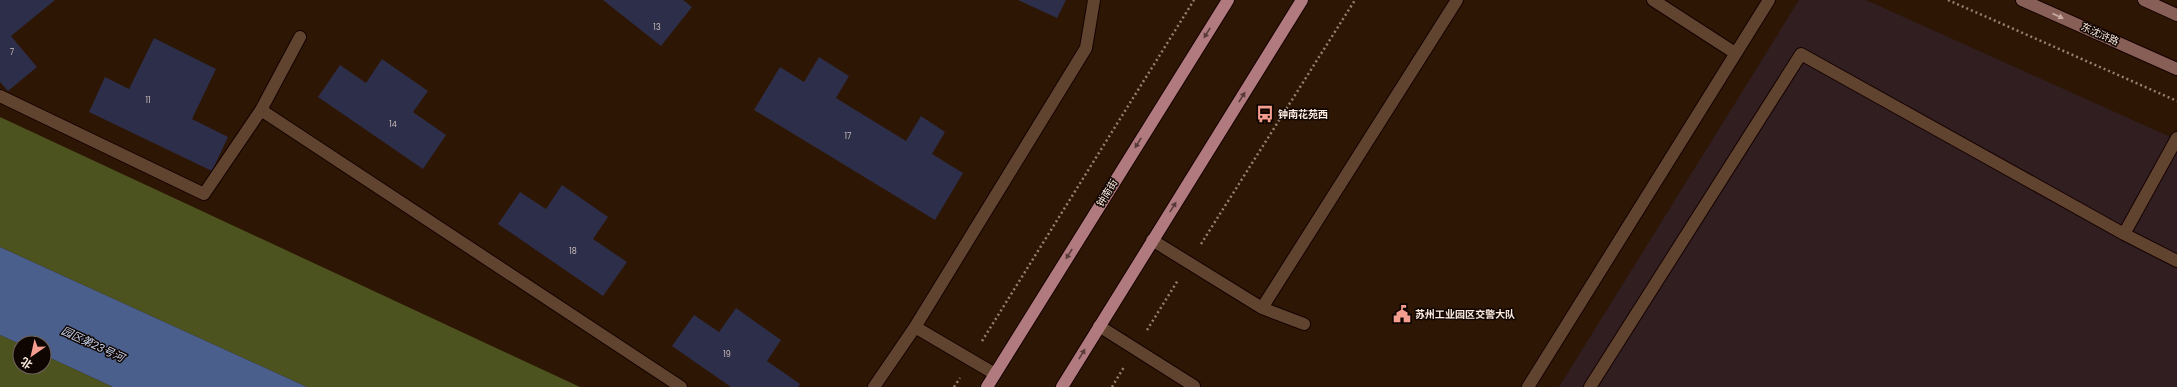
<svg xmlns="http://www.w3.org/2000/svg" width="2177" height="387" font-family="Poppins,'Noto Sans SC',sans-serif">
<rect width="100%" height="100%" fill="#2e1604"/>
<path fill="#311e21" d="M1799,0H1866L2177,140V387H1559Z"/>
<path fill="#4c531f" d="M0,117L580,387H307L0,247Z
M0,335L20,344V367H44V355L113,387H0Z"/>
<path fill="#4a5f8b" d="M0,247L307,387H113L44,355V343L20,344L0,335Z"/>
<path fill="#2d2e49" d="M0,0H55L11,36L37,67L8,91L0,82Z
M603,0H683L692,7L661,46Z
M1018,0H1066L1057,18Z
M154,38L216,69L192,119L228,137L212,171L89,112L105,77L129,89Z
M819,57L849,76L836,98L906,141L921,116L945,132L932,154L963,173L935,220L754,110L780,67L804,82Z
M382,59L428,91L413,112L446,135L423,169L318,97L340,65L366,83Z
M562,185L608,217L593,239L627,262L603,296L498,224L520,192L546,209Z
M736,308L781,340L767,361L800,384L798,387H731L672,346L694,315L719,332Z"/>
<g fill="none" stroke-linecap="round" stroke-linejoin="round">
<g stroke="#150200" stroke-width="14">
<path id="lane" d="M1653,0L1735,53
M2124,234L2177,138
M1152,240L1262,308L1304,324
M1262,308L1457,0
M1099,326L1194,386L1193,387
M1528,387L1769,0
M1590,387L1801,54L2124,234L2177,261"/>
</g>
<g stroke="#150200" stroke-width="14">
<path id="street" d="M0,96L204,194L261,110L300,37
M261,110L681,387
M915,327L995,374
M874,387L915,327L1086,48L1094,0"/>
</g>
<g stroke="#150200" stroke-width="14">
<path id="secondary" d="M2022,0L2177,69
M2144,0L2177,15"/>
</g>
<g stroke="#150200" stroke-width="14">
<path id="primary" d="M987,387L1228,0
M1062,387L1302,0"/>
</g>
<path stroke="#958071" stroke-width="2.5" stroke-dasharray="2 3" stroke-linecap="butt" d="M1948,0L2177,101
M1201,244L1355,0
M1147,330L1178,280
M982,341L1194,0
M954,387L960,378
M1112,387L1124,367"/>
<use href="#lane" stroke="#604430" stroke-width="12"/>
<use href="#street" stroke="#604430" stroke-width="12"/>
<use href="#secondary" stroke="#885f57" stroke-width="12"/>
<use href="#primary" stroke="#b17a7f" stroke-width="12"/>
</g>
<defs><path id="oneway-solid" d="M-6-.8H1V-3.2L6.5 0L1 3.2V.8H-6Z"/></defs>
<use fill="#c9ada3" href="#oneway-solid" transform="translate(2058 16) rotate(24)"/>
<g fill="#583a3a">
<use href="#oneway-solid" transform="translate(1207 33) rotate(122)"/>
<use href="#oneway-solid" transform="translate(1242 97) rotate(-58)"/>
<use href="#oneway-solid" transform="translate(1138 143) rotate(122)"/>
<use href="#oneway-solid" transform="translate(1173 207) rotate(-58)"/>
<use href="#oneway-solid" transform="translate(1069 254) rotate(122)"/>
<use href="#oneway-solid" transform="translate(1082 354) rotate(-59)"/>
</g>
<defs>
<g id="bus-bare" transform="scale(1.38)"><path d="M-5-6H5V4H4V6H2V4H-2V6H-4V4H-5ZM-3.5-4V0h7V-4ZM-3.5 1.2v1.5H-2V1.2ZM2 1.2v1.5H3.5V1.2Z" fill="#f59d8f" stroke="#0f0501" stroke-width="2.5" paint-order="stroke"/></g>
<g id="civic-bare" transform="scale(1.38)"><path d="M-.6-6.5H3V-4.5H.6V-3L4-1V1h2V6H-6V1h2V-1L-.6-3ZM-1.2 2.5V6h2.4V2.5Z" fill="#f59d8f" stroke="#0f0501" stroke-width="2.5" paint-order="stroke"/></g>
</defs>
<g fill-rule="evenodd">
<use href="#bus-bare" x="1265" y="114"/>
<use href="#civic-bare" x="1402" y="314"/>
</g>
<g text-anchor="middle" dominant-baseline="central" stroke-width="3" stroke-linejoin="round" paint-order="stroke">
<g font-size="8" fill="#cabcbb">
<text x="657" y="27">13</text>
<text x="12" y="52">7</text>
<text x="148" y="100">11</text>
<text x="393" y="124">14</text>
<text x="848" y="136">17</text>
<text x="573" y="251">18</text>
<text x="727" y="354">19</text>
</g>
<g font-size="10" fill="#feece1" stroke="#0f0501">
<text transform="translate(2100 34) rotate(24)">东沈浒路</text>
<text transform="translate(1107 193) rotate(-58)">钟南街</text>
</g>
<g font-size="10" font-weight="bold" fill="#feece1" stroke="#0f0501" text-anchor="start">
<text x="1278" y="114">钟南花苑西</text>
<text x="1415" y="314">苏州工业园区交警大队</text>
</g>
<g font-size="11" font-style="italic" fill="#cbd9f5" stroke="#0f0501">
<text transform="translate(93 344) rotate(25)">园区第23号河</text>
</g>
</g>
<g transform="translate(32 355) rotate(214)"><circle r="19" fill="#0f0501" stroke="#6f615b"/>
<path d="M0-3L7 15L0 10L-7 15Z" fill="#f59d8f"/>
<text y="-6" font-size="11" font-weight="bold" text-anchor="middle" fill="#feece1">北</text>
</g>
</svg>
